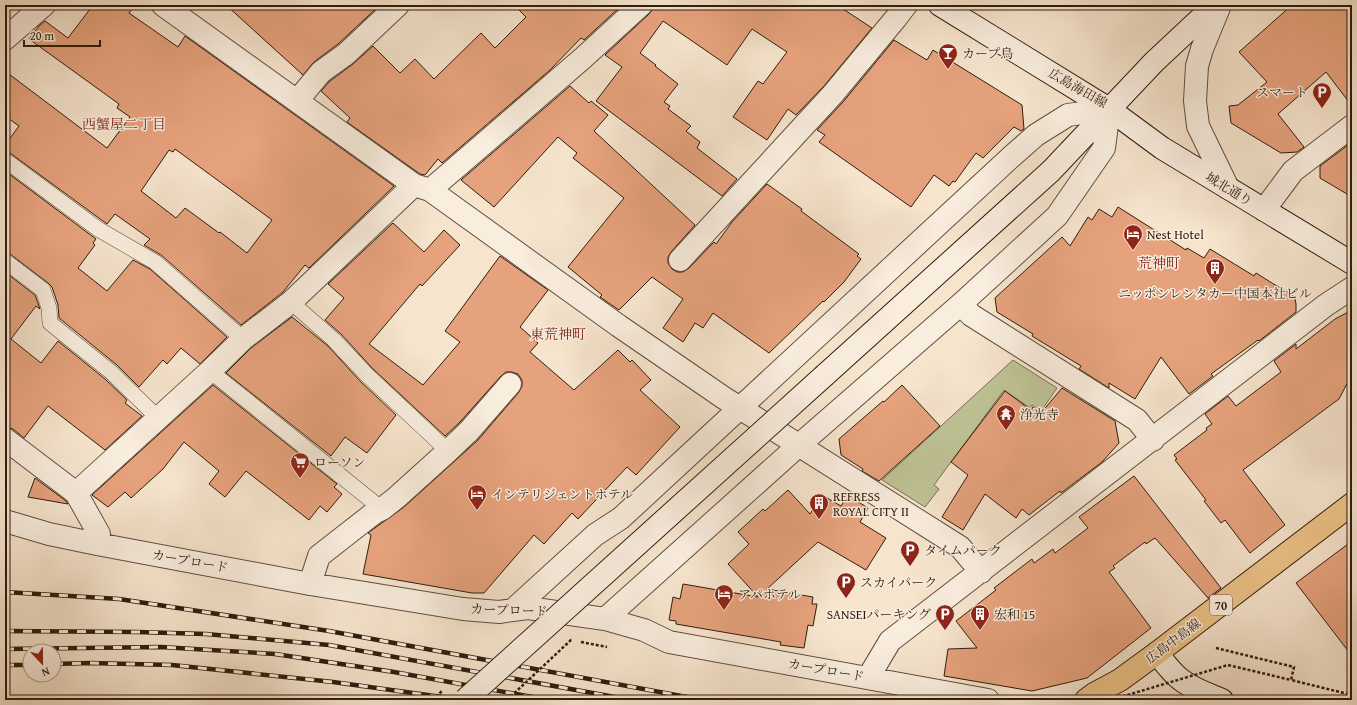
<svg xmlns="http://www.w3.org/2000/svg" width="1357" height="705" font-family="'Gentium Book Plus','Noto Serif JP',serif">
<rect width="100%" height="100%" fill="#f6e4cd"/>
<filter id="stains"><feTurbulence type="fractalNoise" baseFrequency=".005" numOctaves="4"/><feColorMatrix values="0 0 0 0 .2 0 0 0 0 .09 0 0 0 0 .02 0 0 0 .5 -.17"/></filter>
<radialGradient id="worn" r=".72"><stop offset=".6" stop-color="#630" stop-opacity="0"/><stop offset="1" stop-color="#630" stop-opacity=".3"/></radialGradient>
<path fill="#bfc396" stroke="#787052" d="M1013,360L1057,388L1041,411L1032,405L1030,408L1004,390L934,485L939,489L925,507L882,480Z"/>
<path fill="#e6a27d" stroke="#301c0d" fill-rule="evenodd" d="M93,5H135L129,13L178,47L185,36L394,186L309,268L305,265L283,292L241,325L161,255L144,245L150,239L115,214L107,224L103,221L10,153L5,151V145L19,126L5,116V71L107,148L130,117L117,108L119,104L29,39L39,26L45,21L68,38ZM175,149L272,220L247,253L220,232L219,233L185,208L176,218L141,191L169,150L173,152Z
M226,5H380L338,44L314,62L303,75Z
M514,5H622L584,40L581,38L550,70L442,163L438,159L425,175L420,174L347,122L350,118L321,91L330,81L353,64L373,46L400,73L415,59L434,79L481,33L495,48L526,17Z
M653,5H837L872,28L824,86L796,115L788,109L767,140L733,117L758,81L763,84L787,52L752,29L727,65L663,21L640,53L656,65L655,66L678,84L664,102L670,106L668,109L691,126L686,131L700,142L697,148L737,179L722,196L596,101L622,67L605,55L649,14L653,9Z
M1292,5H1352V106L1326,72L1278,114L1304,147L1297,152L1281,153L1231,123L1229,106L1238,105L1267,82L1239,52Z
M894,40L927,60L933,50L1022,105L1024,129L1021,131L1014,127L983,158L976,153L955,182L953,181L949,186L934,175L911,207L819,142L825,135L817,130L843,102Z
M570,86L589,103L591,101L608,115L594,131L695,225L671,252L668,257V263L672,269L677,272H683L689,268L714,242L716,244L732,222L767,184L802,209L801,211L859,254L857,256L861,259L844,282L824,302L823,301L769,353L713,313L703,328L695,323L683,342L663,328L683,299L652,277L619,310L600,297L602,295L568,267L624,198L573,158L577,153L558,137L494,207L461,180Z
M1352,142V197L1320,178V166Z
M5,171L96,239L93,243L95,245L78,268L107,291L133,260L150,269L227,337L200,364L181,348L167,364L163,360L139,387L117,365L59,318L58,305L52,287L48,283L10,254L5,252Z
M1118,207L1186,250L1187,248L1204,258L1210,249L1254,276L1256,273L1272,283L1291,294L1295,299L1296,304V312L1259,341L1258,340L1211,374L1213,376L1189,394L1161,357L1135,399L1109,383V388L1079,369L1081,366L1032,336L1033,334L997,312L995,298L1062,237L1070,246L1088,217L1092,220L1099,209L1112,217Z
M393,223L424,252L444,230L460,245L422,286L420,284L369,344L423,385L460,342L445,331L500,256L548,290L520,327L538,343L530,352L574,390L618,350L630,362L632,360L651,380L640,390L680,427L636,475L627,467L578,519L572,513L544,544L534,535L484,593H472L363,574L371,535L368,533L404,507L478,440L519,392L522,386V380L518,374L512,372H506L501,376L460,422L445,436L372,368L341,334L325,320L344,298L328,284Z
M5,272L35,295L40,309L36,306L11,339L41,363L58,341L105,379L127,400L125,403L142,416L105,450L48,406L24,438L13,429L5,427Z
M1352,310V374L1339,399L1243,470L1285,525L1250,553L1225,520L1221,523L1204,501L1206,500L1175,460L1177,459L1174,455L1207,430L1206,428L1212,424L1205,414L1228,396L1236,406L1281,372L1274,361L1296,344V349L1335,319Z
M292,317L328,346L360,381L396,415L367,453L345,437L331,456L226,373L251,348Z
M213,385L337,484L334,487L342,494L327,512L320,506L309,520L246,471L225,497L209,484L219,471L184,442L163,469L131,498L125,492L108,507L92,495Z
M902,385L940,426L879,481L862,471L863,469L841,455L839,439L883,401L884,402Z
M1062,388L1115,421L1119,443L1102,462L1061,493L1060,491L1029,515L1022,509L1016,518L985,494L963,530L942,517L968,475L951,462L1005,391L1031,410L1033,407L1041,413Z
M1134,476L1221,588L1208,598L1155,538L1146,544L1145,542L1113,566L1115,568L1109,572L1151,628L1087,678L1032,691L944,676L948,649L977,648L956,621L996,590L994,588L1032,559L1034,563L1053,549L1055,553L1088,528L1079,517Z
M35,478L66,501L68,504L28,497Z
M788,490L810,514L822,495L841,506L850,492L860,499L857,501L868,508L860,522L886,538L866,570L818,542L767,589L813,597L812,604H817L813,626L808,625L804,648L780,645L781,642L676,624V621L669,620L673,597L680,599L683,584L758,597L728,564L749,544L738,532L763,509L765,511Z
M1352,541V656L1296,583Z"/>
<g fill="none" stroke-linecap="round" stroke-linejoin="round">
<g stroke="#624e3d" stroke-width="16">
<path id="lane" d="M5,160L98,229L155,262L243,339
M5,261L43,290L49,308L50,323L111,372L158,418
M291,302L334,340L366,374L448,451
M210,371L382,509"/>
</g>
<g stroke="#624e3d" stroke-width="24">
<path id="street" d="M163,5L414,185L430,190L619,326L724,398L960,547L981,572
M1220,5L1202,49L1197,66L1195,101L1198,126L1228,188
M5,39L44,5
M297,101L321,72L346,54L398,5
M430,190L583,58L641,5
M1264,210L1293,171L1352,126
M680,260L833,94L896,18L906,5
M961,304L971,315L1137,420L1153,440
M5,439L76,493L99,534L97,544
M76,493L210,371L243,339L291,302L414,185
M5,521L49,534L97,544L310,584L463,609L499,612L528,608L605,619L644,630L669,642L988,700
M310,584L319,556L374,513L382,509L396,498L448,451L469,431L510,384
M514,609L595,535L621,518L1011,157L1036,135L1068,115L1109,109L1104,148L1057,216L961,304L798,446L605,619
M868,678L890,641L1326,305L1352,288"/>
</g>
<g stroke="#301c0d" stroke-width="24">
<path id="secondary" d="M940,5L1109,109L1162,148L1352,263
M825,375L1051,171L1154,62L1215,5
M1157,653C1164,662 1171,672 1180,679C1192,689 1208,694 1222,700"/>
</g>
<g stroke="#301c0d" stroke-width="24">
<path id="primary" d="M1086,700L1094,694L1120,680L1157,653L1352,504"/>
</g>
<path stroke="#301c0d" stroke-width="2.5" stroke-dasharray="3 2" stroke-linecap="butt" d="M581,642L607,647
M1216,648L1294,667L1291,680L1352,695"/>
<use href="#lane" stroke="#f9edde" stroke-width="15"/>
<use href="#street" stroke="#f9edde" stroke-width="22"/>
<use href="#secondary" stroke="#f9edde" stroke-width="22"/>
<use href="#primary" stroke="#ebc286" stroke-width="22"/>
<g stroke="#301c0d" stroke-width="4.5">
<path id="rail" d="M5,592L119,599L329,631L703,700
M5,631L137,632L206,634L329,645L631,700
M5,649L161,647L275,654L394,672L549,700
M54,664L90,663L172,665L333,682L464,700
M5,665H30"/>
</g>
<use href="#rail" stroke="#f9edde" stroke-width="3" stroke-dasharray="9" stroke-linecap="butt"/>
<g stroke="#301c0d" stroke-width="24" stroke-linecap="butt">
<path id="secondary-bridge" d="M465,700L825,375"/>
</g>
<path stroke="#301c0d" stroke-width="2.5" stroke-dasharray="3 2" stroke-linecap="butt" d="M432,700L442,691
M507,700L571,640H573
M1119,700L1124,696L1228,665L1291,680"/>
<use href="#secondary-bridge" stroke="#f9edde" stroke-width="22"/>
</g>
<defs>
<g id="bar-pin" transform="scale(1)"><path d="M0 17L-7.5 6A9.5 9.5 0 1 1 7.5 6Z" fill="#8f2418" stroke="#f9edde"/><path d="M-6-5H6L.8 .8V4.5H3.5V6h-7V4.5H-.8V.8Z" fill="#fff"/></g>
<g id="parking-pin" transform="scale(1)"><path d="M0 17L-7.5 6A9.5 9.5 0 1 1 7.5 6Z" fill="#8f2418" stroke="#f9edde"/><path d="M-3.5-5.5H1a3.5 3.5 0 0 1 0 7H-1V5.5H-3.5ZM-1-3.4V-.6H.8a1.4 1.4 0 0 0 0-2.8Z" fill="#fff"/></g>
<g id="hotel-pin" transform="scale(1)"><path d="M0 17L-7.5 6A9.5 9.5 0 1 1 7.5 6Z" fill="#8f2418" stroke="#f9edde"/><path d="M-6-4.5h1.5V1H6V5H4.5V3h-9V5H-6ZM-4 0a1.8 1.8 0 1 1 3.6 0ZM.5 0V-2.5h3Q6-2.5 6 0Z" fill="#fff"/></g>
<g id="building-pin" transform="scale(1)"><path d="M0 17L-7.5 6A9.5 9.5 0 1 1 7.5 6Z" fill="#8f2418" stroke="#f9edde"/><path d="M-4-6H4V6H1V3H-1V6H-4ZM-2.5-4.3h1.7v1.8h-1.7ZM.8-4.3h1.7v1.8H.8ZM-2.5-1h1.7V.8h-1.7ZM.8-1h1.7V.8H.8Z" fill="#fff"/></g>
<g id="temple-pin" transform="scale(1)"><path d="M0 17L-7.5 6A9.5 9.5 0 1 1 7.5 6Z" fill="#8f2418" stroke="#f9edde"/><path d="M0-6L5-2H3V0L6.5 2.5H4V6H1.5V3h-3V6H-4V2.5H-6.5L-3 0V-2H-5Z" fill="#fff"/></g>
<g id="supermarket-pin" transform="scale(1)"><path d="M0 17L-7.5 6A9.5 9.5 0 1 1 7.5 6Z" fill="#8f2418" stroke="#f9edde"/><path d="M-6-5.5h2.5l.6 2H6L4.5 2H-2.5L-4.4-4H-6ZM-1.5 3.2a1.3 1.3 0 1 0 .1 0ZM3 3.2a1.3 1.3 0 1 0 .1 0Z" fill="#fff"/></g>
</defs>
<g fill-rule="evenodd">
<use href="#bar-pin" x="948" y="53"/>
<use href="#parking-pin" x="1322" y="92"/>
<use href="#hotel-pin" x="1133" y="234"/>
<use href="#building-pin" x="1215" y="268"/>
<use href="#temple-pin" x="1006" y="414"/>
<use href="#supermarket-pin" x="300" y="462"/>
<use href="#hotel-pin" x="477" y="494"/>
<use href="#building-pin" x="819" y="503"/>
<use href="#parking-pin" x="910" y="550"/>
<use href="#parking-pin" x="846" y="582"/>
<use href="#hotel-pin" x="724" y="594"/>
<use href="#parking-pin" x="945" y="614"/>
<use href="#building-pin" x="980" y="614"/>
</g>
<g text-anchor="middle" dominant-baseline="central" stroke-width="3" stroke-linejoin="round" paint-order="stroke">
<rect fill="#f9edde" stroke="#6c5b4c" stroke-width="1" x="1210" y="595" width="22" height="20" rx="3"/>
<g font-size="12" font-weight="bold" fill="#301c0d">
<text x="1221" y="605">70</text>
</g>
<g font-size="13" fill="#301c0d" stroke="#f9edde" text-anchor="start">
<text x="962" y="53">カープ鳥</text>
<text x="1308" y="92" text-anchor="end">スマート</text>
<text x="1147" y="234">Nest Hotel</text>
<text x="1215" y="293" text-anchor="middle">ニッポンレンタカー中国本社ビル</text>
<text x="1020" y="414">浄光寺</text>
<text x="314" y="462">ローソン</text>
<text x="491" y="494">インテリジェントホテル</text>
<text x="833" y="496">REFRESS<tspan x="833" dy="15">ROYAL CITY II</tspan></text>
<text x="924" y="550">タイムパーク</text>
<text x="860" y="582">スカイパーク</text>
<text x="738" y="594">アパホテル</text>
<text x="931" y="614" text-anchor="end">SANSEIパーキング</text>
<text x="994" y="614">宏和 15</text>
</g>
<g font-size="13" fill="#301c0d" stroke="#f9edde">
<text transform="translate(1078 88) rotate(30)">広島海田線</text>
<text transform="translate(1229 189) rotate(31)">城北通り</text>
<text transform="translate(190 561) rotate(10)">カープロード</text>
<text transform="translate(509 610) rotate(2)">カープロード</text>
<text transform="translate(1173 641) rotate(-37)">広島中島線</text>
<text transform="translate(826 670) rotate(10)">カープロード</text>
</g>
<g font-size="14" fill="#7a1f14" stroke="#f9edde">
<text x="124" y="124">西蟹屋二丁目</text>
<text x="1159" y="263">荒神町</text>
<text x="558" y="334">東荒神町</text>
</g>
</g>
<rect width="1357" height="705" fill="none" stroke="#f6e4cd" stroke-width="20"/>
<rect x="6" y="6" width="1345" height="693" fill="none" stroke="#301c0d" stroke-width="2"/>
<rect x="10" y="10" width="1337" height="685" fill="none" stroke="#301c0d"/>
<g transform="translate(42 663) rotate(158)"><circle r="19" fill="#f9edde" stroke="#a9998a"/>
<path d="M0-3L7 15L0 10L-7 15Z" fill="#8f2418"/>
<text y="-6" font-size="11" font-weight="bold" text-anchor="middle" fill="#301c0d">N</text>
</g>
<path d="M24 40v6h76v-6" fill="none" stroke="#301c0d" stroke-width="2"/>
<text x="30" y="40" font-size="12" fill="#301c0d" stroke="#f9edde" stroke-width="3" paint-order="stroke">20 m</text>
<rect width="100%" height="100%" filter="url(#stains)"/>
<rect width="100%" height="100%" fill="url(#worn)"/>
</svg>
